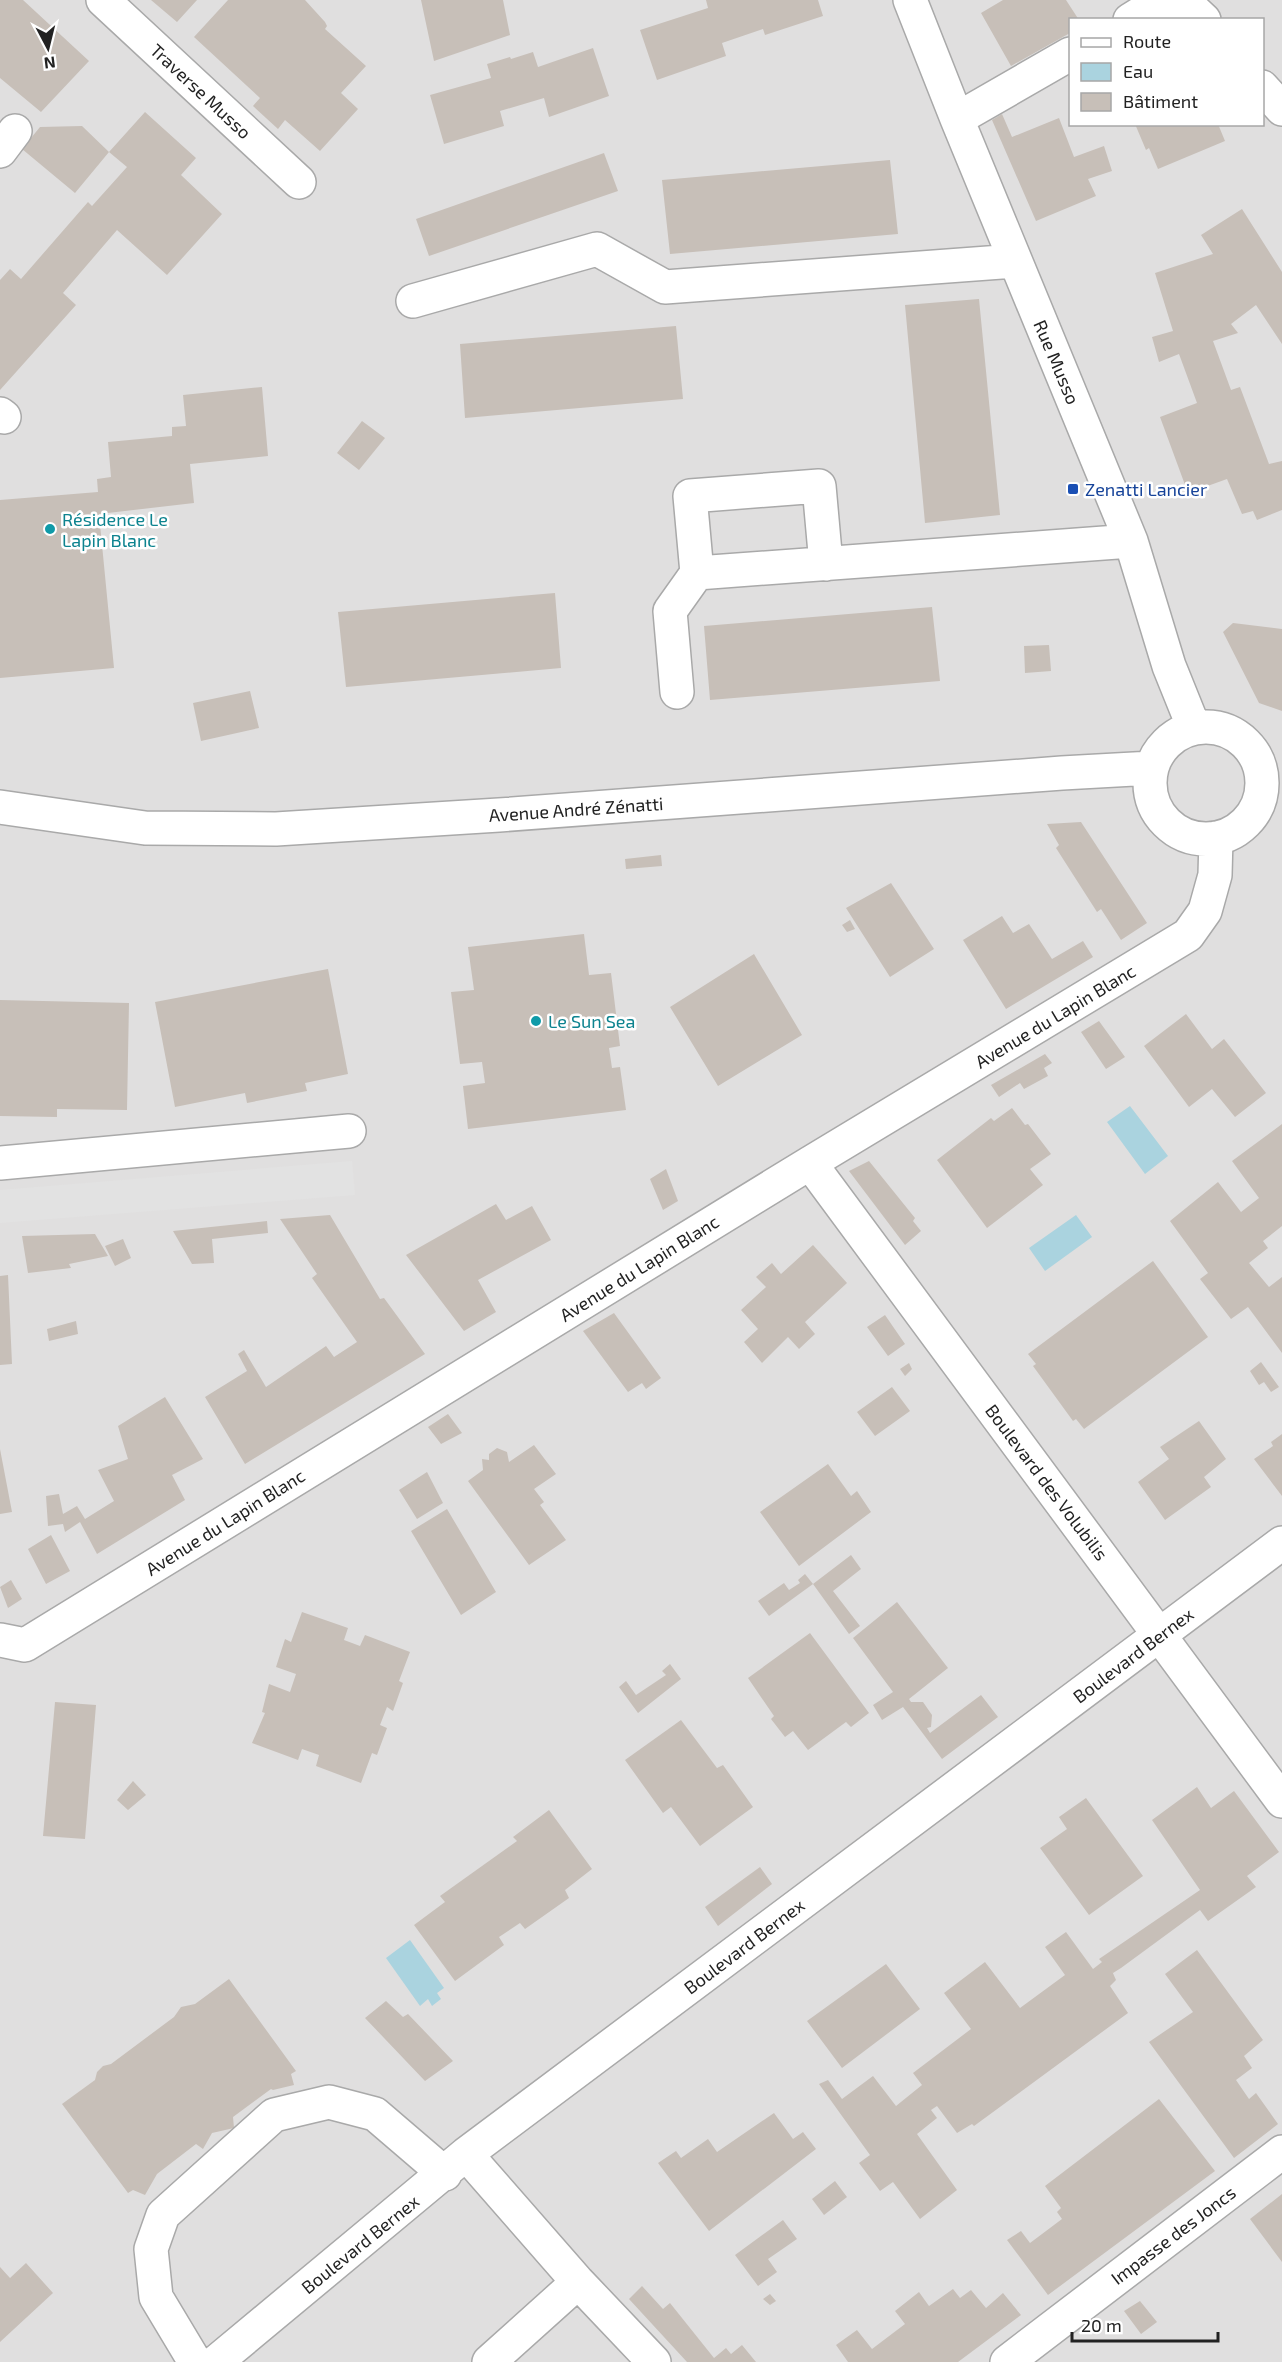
<svg xmlns="http://www.w3.org/2000/svg" width="1282" height="2362" font-family="'Exo 2',sans-serif">
<rect width="100%" height="100%" fill="#f2efe9"/>
<path fill="#e0dfdf" fill-rule="evenodd" d="M0,0H1282V2362H0ZM1070,20H1262V124H1070Z"/>
<path fill="#e2e2e2" d="M352,1161L355,1195L0,1223V1190Z"/>
<path fill="#aad3df" d="M1130,1106L1168,1156L1145,1174L1107,1122Z
M1076,1215L1092,1237L1045,1271L1029,1248Z
M410,1940L444,1988L437,1993L441,1999L432,2006L428,1999L420,2006L386,1958Z"/>
<path fill="#c7bfb8" d="M0,0H23L89,61L41,112L0,78Z
M151,0H197L177,22Z
M228,0H305L325,22L327,26L325,29L366,66L341,93L358,109L320,151L285,120L278,129L253,106L260,98L194,37Z
M421,0H503L510,35L434,61Z
M706,0H818L823,16L765,35L763,29L722,43L726,56L657,80L640,30L708,8Z
M1003,0H1066L1079,20H1070V33L1011,66L981,13Z
M593,48L609,96L549,117L544,98L500,111L504,126L444,144L430,95L491,78L487,64L510,57L511,59L533,52L538,67Z
M145,112L196,158L181,175L222,214L167,275L117,230L63,293L76,305L0,390V280L10,269L21,279L88,202L92,206L127,167L109,152L75,193L22,149L40,127L82,126L109,152Z
M1002,114L1012,137L1059,118L1074,157L1104,146L1112,171L1088,179L1096,196L1036,221L992,120Z
M1135,124H1218L1225,141L1158,169L1149,148L1146,150Z
M604,153L618,191L429,256L416,219Z
M890,160L898,234L670,254L662,180Z
M1242,209L1282,272V344L1256,305L1231,324L1238,333L1213,341L1231,390L1240,387L1269,464L1282,461V510L1257,520L1253,511L1242,514L1227,479L1188,493L1160,417L1197,403L1179,354L1159,362L1152,337L1173,331L1155,273L1213,254L1201,235Z
M979,299L1000,515L925,523L905,305Z
M676,326L683,399L465,418L460,344Z
M262,387L268,456L190,464L194,503L99,514L114,668L0,678V500L98,492L97,479L111,477L108,442L172,436V427L186,426L183,395Z
M362,421L385,438L359,470L337,453Z
M555,593L561,668L346,687L338,612Z
M932,607L940,681L710,700L704,626Z
M1233,623L1282,629V711L1259,703L1223,632Z
M1049,645L1051,671L1025,673L1024,646Z
M250,691L259,728L201,741L193,703Z
M1081,822L1147,923L1121,940L1101,909L1097,912L1056,848L1059,845L1047,824Z
M661,855L662,866L626,869L625,859Z
M891,883L934,949L890,977L846,908Z
M1002,916L1013,933L1029,924L1052,959L1083,941L1093,957L1006,1009L963,940Z
M850,920L855,929L847,932L842,925Z
M584,934L589,975L611,973L620,1046L609,1048L612,1068L620,1067L626,1110L468,1129L463,1086L485,1083L482,1062L460,1064L451,992L474,990L468,947Z
M754,954L802,1035L718,1086L670,1007Z
M328,969L348,1074L305,1083L307,1091L247,1103L245,1093L175,1107L155,1002Z
M0,1000L129,1003L127,1110L57,1109V1117L0,1116Z
M1186,1014L1212,1049L1224,1039L1266,1093L1235,1117L1212,1089L1189,1107L1144,1046Z
M1099,1021L1125,1057L1106,1069L1081,1032Z
M1045,1054L1052,1063L1044,1068L1048,1076L1024,1089L1020,1083L999,1097L991,1085Z
M1012,1108L1025,1125L1028,1124L1051,1154L1030,1169L1043,1185L987,1228L937,1160L991,1118L994,1121Z
M1282,1124V1226L1263,1241L1268,1248L1249,1263L1269,1287L1282,1277V1353L1248,1307L1231,1319L1200,1279L1208,1273L1170,1221L1218,1182L1241,1212L1259,1198L1232,1161Z
M869,1161L915,1218L913,1221L921,1231L905,1245L849,1171Z
M666,1169L678,1201L663,1210L650,1179Z
M496,1204L506,1220L532,1206L551,1240L478,1280L496,1312L464,1331L406,1255Z
M330,1215L380,1299L384,1298L425,1354L245,1464L205,1397L247,1371L238,1354L244,1350L266,1387L326,1346L334,1357L357,1342L312,1278L317,1274L280,1219Z
M267,1221L268,1233L212,1239L214,1263L192,1264L173,1231Z
M95,1234L108,1256L69,1264L71,1268L28,1273L22,1236Z
M123,1239L131,1258L115,1266L105,1246Z
M813,1245L847,1283L805,1322L815,1334L799,1349L788,1337L762,1363L744,1342L758,1329L741,1310L766,1287L756,1277L772,1263L781,1274Z
M1153,1261L1208,1337L1084,1429L1076,1419L1073,1421L1033,1366L1036,1364L1028,1354Z
M8,1275L12,1364L0,1365V1276Z
M614,1313L661,1378L646,1389L642,1383L628,1392L583,1331Z
M885,1315L905,1344L888,1356L867,1327Z
M76,1321L78,1334L49,1341L47,1329Z
M1261,1362L1279,1387L1271,1392L1264,1382L1259,1385L1250,1371Z
M909,1363L912,1369L905,1376L900,1369Z
M892,1387L910,1411L875,1436L857,1412Z
M165,1397L203,1459L172,1475L185,1500L97,1554L80,1522L65,1532L63,1524L48,1526L46,1496L59,1494L63,1514L77,1506L85,1519L114,1501L98,1470L128,1459L118,1426Z
M448,1414L462,1433L441,1444L428,1427Z
M1199,1421L1226,1459L1204,1477L1211,1487L1165,1520L1138,1482L1169,1459L1160,1447Z
M1282,1434V1496L1254,1459L1273,1446L1271,1442Z
M534,1445L556,1474L534,1489L544,1502L540,1505L566,1540L529,1565L468,1481L483,1470L482,1459L489,1460V1454L497,1448L507,1452L509,1462Z
M0,1449L12,1512L0,1514Z
M828,1464L851,1496L857,1491L871,1512L799,1566L760,1512Z
M427,1472L443,1503L417,1519L399,1490Z
M447,1509L496,1592L461,1615L411,1531Z
M51,1535L70,1571L46,1584L28,1549Z
M851,1555L861,1569L833,1591L860,1626L849,1634L813,1584L769,1616L758,1601L784,1583L789,1590L800,1583L798,1580L805,1574L813,1584Z
M11,1580L22,1599L8,1608L0,1587Z
M897,1602L948,1668L909,1699L911,1702H923L932,1715L931,1727L927,1728L930,1733L981,1695L998,1717L942,1759L903,1707L882,1720L873,1705L893,1692L853,1638Z
M302,1612L348,1628L344,1640L360,1646L365,1635L410,1652L399,1681L403,1683L393,1711L387,1707L380,1725L387,1728L377,1755L372,1753L361,1783L316,1766L319,1755L302,1749L298,1760L252,1743L265,1713L262,1712L269,1684L290,1692L296,1674L276,1667L285,1639L291,1642Z
M810,1633L869,1713L851,1727L846,1722L808,1750L793,1731L785,1737L771,1719L774,1716L748,1678Z
M670,1664L681,1679L638,1713L619,1687L626,1681L636,1695L666,1675L662,1671Z
M55,1702L96,1705L85,1839L43,1836Z
M681,1720L717,1768L723,1765L753,1807L700,1846L671,1807L663,1813L625,1760Z
M133,1781L146,1795L128,1810L117,1800Z
M1197,1787L1211,1808L1234,1791L1279,1852L1247,1876L1256,1887L1208,1921L1200,1910L1121,1968L1113,1973L1112,1971L1116,1980L1110,1986L1128,2013L974,2126L972,2124L957,2133L937,2106L931,2110L937,2118L917,2134L957,2190L920,2219L893,2182L880,2191L859,2163L870,2155L819,2084L828,2080L842,2099L873,2076L896,2106L922,2085L913,2073L971,2029L944,1993L985,1962L1020,2008L1065,1975L1045,1947L1066,1932L1093,1969L1102,1962L1099,1959L1200,1890L1152,1820Z
M1086,1798L1143,1876L1089,1915L1040,1848L1067,1829L1059,1817Z
M549,1810L592,1869L565,1890L569,1898L525,1929L520,1923L499,1937L504,1945L455,1981L414,1925L445,1902L440,1896L517,1841L513,1837Z
M760,1867L772,1884L718,1926L705,1907Z
M1197,1950L1263,2040L1244,2056L1252,2068L1236,2080L1249,2099L1256,2093L1278,2124L1234,2158L1149,2042L1193,2012L1165,1974Z
M886,1964L920,2009L842,2068L807,2021Z
M229,1979L296,2071L291,2074L294,2085L273,2090L271,2089L233,2117L234,2128L212,2133L203,2149L196,2144L157,2174L145,2195L133,2190L128,2193L62,2104L95,2080L97,2072L103,2066L111,2064L174,2017L181,2007L195,2004Z
M386,2001L403,2017L408,2014L453,2061L425,2081L365,2018Z
M1159,2099L1215,2171L1048,2295L1007,2240L1021,2231L1030,2243L1062,2219L1057,2212L1061,2208L1045,2186Z
M774,2113L793,2139L803,2132L816,2149L709,2231L658,2163L676,2151L681,2158L708,2139L717,2152Z
M835,2181L847,2197L824,2215L812,2199Z
M1282,2194V2262L1250,2219Z
M783,2220L797,2239L768,2259L777,2272L758,2286L735,2255Z
M26,2263L53,2293L0,2342V2267L10,2278Z
M642,2286L663,2309L670,2303L714,2358L726,2348L731,2354L742,2345L756,2362H687L629,2299Z
M953,2289L960,2298L971,2290L986,2308L1003,2293L1021,2315L958,2362H848L836,2345L857,2330L872,2349L905,2324L895,2311L919,2292L929,2306Z
M770,2294L776,2301L770,2305L763,2299Z
M1140,2301L1157,2322L1141,2334L1124,2311Z"/>
<g fill="none" stroke-linecap="round" stroke-linejoin="round">
<g stroke="#a9a9a9" stroke-width="36">
<path id="minor" d="M103,0L299,182
M910,0L957,119L1131,541L1169,666L1194,728
M1130,20L1161,1L1189,6L1204,20
M1262,87L1282,109
M957,119L1070,54
M0,151L15,131
M413,301L597,249L665,287L1015,261
M0,414L4,417
M697,573L690,496L819,486L826,564
M677,692L670,611L697,573L1131,541
M1150 783a56 56 0 1 1 112 0a56 56 0 1 1-112 0Z
M0,807L145,828L276,829L499,815L1062,773L1152,768
M0,1163L349,1131
M810,1163L1282,1801
M0,1640L25,1645L810,1163L1188,935L1205,911L1215,875L1216,838
M466,2154L578,2282
M195,2362L156,2297L151,2249L163,2215L274,2115L329,2102L375,2114L445,2174
M216,2362L466,2154L1282,1543
M489,2362L578,2282L654,2362
M1007,2362L1282,2152"/>
</g>
<use href="#minor" stroke="#fff" stroke-width="33"/>
</g>
<rect fill="#1a4fb4" stroke="#fff" stroke-width="2" x="1067" y="483" width="12" height="12" rx="3"/>
<g fill="#0f9aa8" stroke="#fff" stroke-width="2">
<circle cx="50" cy="529" r="6"/>
<circle cx="536" cy="1021" r="6"/>
</g>
<g text-anchor="middle" dominant-baseline="central" stroke-width="5" stroke-linejoin="round" paint-order="stroke">
<g font-size="18" fill="#222" stroke="#fff">
<text transform="translate(201 91) rotate(43)">Traverse Musso</text>
<text transform="translate(1057 362) rotate(67)">Rue Musso</text>
<text transform="translate(576 809) rotate(-4)">Avenue André Zénatti</text>
<text transform="translate(1055 1016) rotate(-31)">Avenue du Lapin Blanc</text>
<text transform="translate(639 1268) rotate(-32)">Avenue du Lapin Blanc</text>
<text transform="translate(1047 1482) rotate(53)">Boulevard des Volubilis</text>
<text transform="translate(225 1522) rotate(-32)">Avenue du Lapin Blanc</text>
<text transform="translate(1133 1655) rotate(-37)">Boulevard Bernex</text>
<text transform="translate(744 1946) rotate(-37)">Boulevard Bernex</text>
<text transform="translate(1173 2235) rotate(-37)">Impasse des Joncs</text>
<text transform="translate(360 2244) rotate(-39)">Boulevard Bernex</text>
</g>
<g font-size="18" fill="#164399" stroke="#fff" text-anchor="start">
<text x="1085" y="489">Zenatti Lancier</text>
</g>
<g font-size="18" fill="#0d838f" stroke="#fff" text-anchor="start">
<text x="62" y="519">Résidence Le<tspan x="62" dy="21">Lapin Blanc</tspan></text>
<text x="548" y="1021">Le Sun Sea</text>
</g>
</g>
<rect x="1069" y="18" width="195" height="108" fill="#ffffff" stroke="#a7a7a7" stroke-width="1.5"/>
<rect x="1081" y="38" width="30" height="9" fill="#ffffff" stroke="#a7a7a7" stroke-width="1.5"/>
<text x="1123" y="48" font-size="18" fill="#222222">Route</text>
<rect x="1081" y="63" width="30" height="18" fill="#aad3df" stroke="#a7a7a7" stroke-width="1.5"/>
<text x="1123" y="78" font-size="18" fill="#222222">Eau</text>
<rect x="1081" y="93" width="30" height="18" fill="#c7bfb8" stroke="#a7a7a7" stroke-width="1.5"/>
<text x="1123" y="108" font-size="18" fill="#222222">Bâtiment</text>
<g transform="translate(48 48) rotate(173)" stroke="#ffffff" stroke-width="4.5" paint-order="stroke">
<path d="M0-4.5L10 22L0 15L-10 22Z" fill="#222222"/>
<text y="-9" font-size="16" font-weight="bold" text-anchor="middle" fill="#222222">N</text>
</g>
<path d="M1072 2332v9h146v-9" fill="none" stroke="#222222" stroke-width="3"/>
<text x="1081" y="2332" font-size="18" fill="#222222" stroke="#ffffff" stroke-width="4.5" paint-order="stroke">20 m</text>
</svg>
